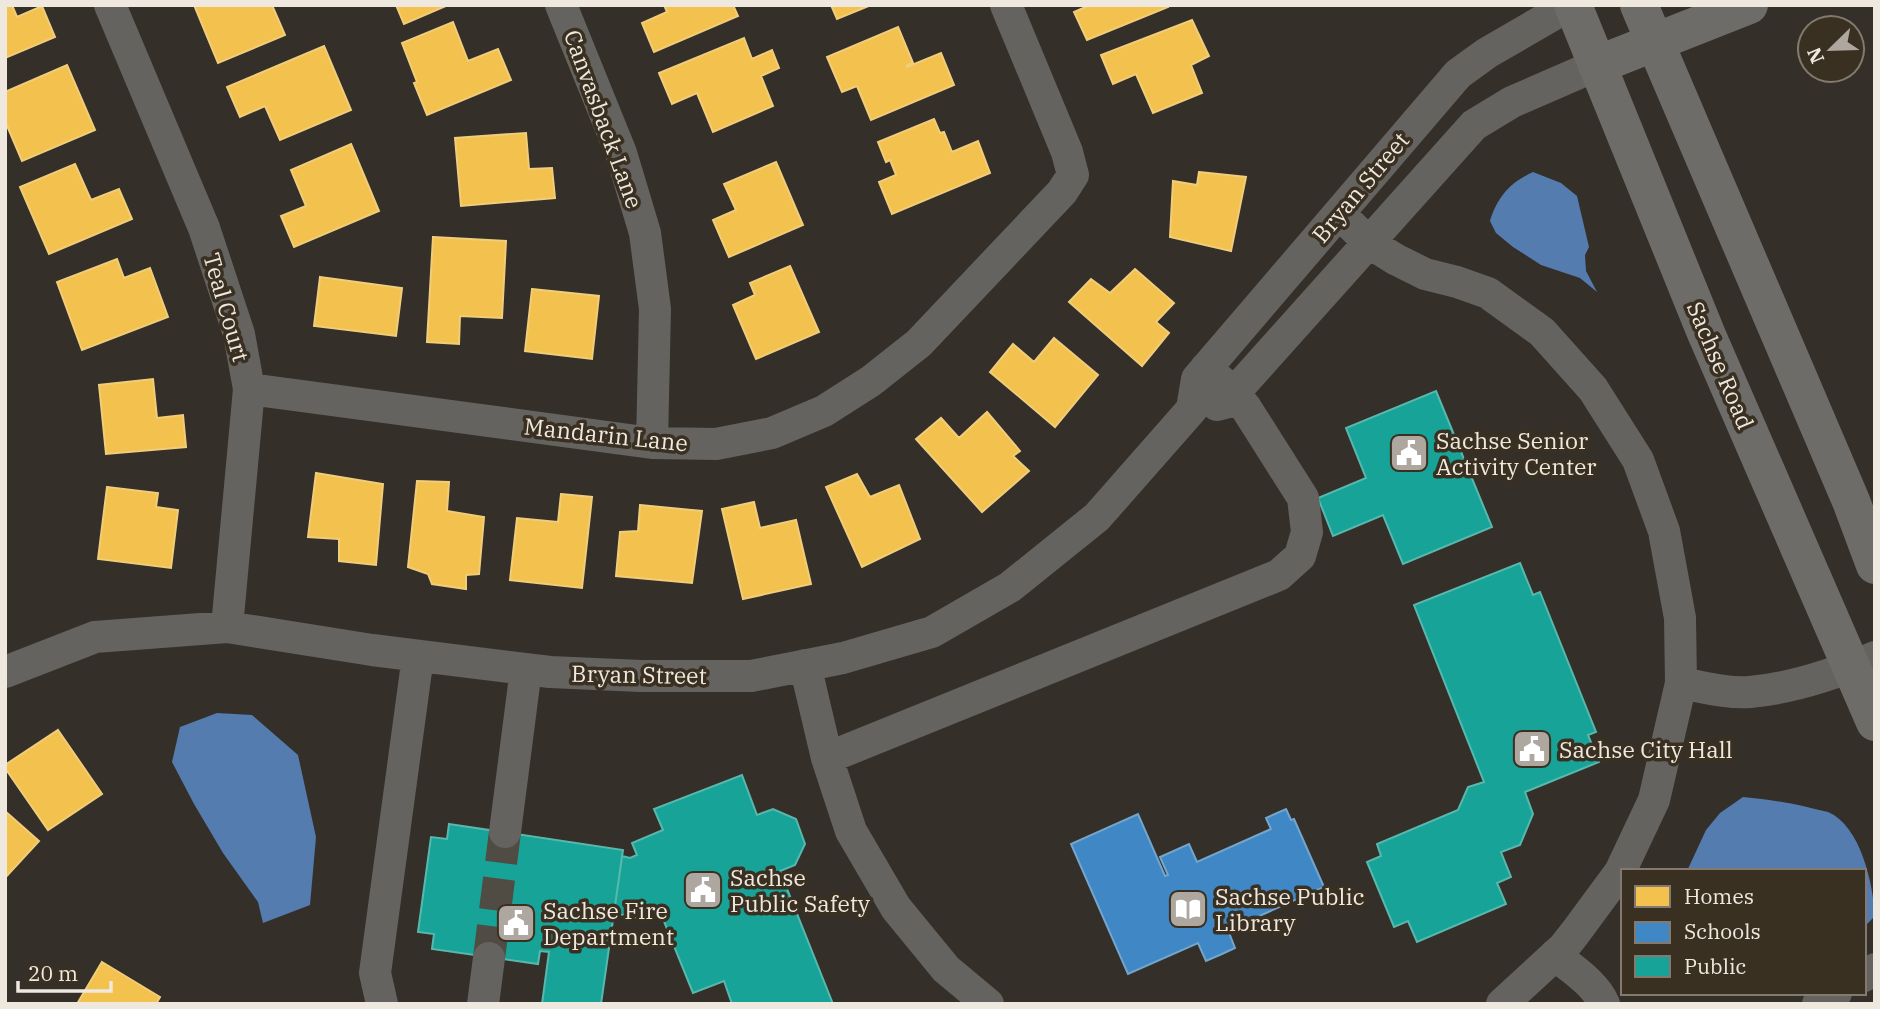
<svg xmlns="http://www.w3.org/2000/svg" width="1880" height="1009" font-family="'IBM Plex Serif',serif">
<rect width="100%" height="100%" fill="#342f28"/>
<path fill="#547caf" d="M1533,172L1561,183L1577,196L1589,247L1585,255L1586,271L1597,292L1580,278L1541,265L1513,247L1496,233L1490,221C1498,196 1510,183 1533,172Z
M217,713L252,715L298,755L316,837L310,905L263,923L258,902L223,853L194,804L172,762L180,727Z
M1743,797C1765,799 1785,802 1807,807C1813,809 1821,810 1828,812C1861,826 1873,884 1875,916L1864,927V871H1687L1706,830L1720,813Z"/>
<path fill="#f2c14e" stroke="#f1cd7a" stroke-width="2" d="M5,5H12L17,17L42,6L55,37L5,58Z
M194,5H272L285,35L218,63Z
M396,5H448L404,24Z
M664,5H733L738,16L654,52L642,23L667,12Z
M831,5H871L837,19Z
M1090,5H1167L1168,7L1087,40L1074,12Z
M1192,20L1209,56L1191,65L1202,93L1153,113L1136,74L1113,84L1101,55Z
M453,22L468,61L498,49L511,80L427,115L414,83L417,82L402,43Z
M898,27L913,63L907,65V67L941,53L954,85L871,120L857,86L842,92L827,57Z
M744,38L752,59L772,50L779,68L761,76L773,106L713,132L697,93L672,104L659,73Z
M324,46L351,110L280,140L265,106L240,117L227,87Z
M67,65L95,130L22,161L5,121V92Z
M934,119L940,133L944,132L952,152L978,141L990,173L892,214L879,182L896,175L890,160L886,162L878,142Z
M526,133L529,169L552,168L555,198L461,206L455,138Z
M351,144L379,211L294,247L281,216L306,206L291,170Z
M776,162L803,225L729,257L713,220L736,210L724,184Z
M75,164L91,200L119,189L132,219L49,254L20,187Z
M1199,172L1246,177L1231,251L1170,237L1173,181L1197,185Z
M433,237L506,241L502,318L460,316L459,344L427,342Z
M117,259L124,278L150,268L168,317L82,350L57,282Z
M790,266L819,332L756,359L733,305L755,295L750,283Z
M1135,269L1174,303L1156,322L1169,333L1142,366L1069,302L1091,279L1110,293Z
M320,277L402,288L396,336L314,326Z
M532,289L599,296L592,359L525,351Z
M1054,338L1098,375L1055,427L990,372L1013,344L1034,362Z
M153,379L157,418L183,415L186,447L106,454L99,385Z
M987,412L1020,451L1013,456L1029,471L982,512L916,439L941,418L959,438Z
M316,473L383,484L376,565L339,561V539L308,537Z
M857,474L870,497L899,485L920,539L862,567L826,487Z
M417,481L449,482L447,511L484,517L479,574L466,575V589L432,584L428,574L408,567Z
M107,487L158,493L156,507L178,510L171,568L98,559Z
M561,494L592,497L582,588L510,580L517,518L558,522Z
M754,502L760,528L796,520L811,584L743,599L722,509Z
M640,505L702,511L692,583L616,576L620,532L638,531Z
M58,730L102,794L48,830L5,768V765Z
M5,811L39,841L5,878Z
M102,962L160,997L156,1004H77Z"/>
<path fill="#3f88c5" stroke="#74a5cd" stroke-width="2" d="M1286,809L1291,820L1294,819L1324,887L1228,930L1235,948L1222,954L1206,961L1198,943L1128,974L1071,844L1138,814L1165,876L1168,875L1160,857L1189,844L1197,862L1271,829L1266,818Z"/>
<path fill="#17a398" stroke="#58b8ad" stroke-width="2" d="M1436,391L1492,527L1403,564L1383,515L1333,536L1318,498L1366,478L1346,428Z
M1520,563L1533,595L1540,592L1596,732L1588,735L1599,762L1525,792L1533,814L1520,845L1501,852L1511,877L1497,883L1506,904L1417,942L1408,921L1394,927L1367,862L1381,856L1377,844L1458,810L1468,787L1484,782L1414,605Z
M742,775L757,815L773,809L796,819L805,844L795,865L780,871L833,1004H732L724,981L693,993L659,909L638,918L614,913L622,856L630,858L637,855L632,843L663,830L654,809Z
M449,824L623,850L601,1004H542L549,952L540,951L538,964L432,949L434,934L418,932L431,837L447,839Z"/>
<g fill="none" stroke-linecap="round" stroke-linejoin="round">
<path stroke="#504b43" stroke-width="32" stroke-dasharray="32 16" stroke-linecap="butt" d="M489,958L505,832"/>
<path stroke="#65635f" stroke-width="32" d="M110,5L204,228L239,334L249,389L227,627
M561,5L621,153L645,233L655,309L652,443
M1339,213L1368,242L1395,259L1425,274L1457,282L1488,293L1542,332L1593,389L1638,460L1664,531L1680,618L1681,683L1654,800L1620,872L1575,933L1564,947L1502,1004
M249,389L652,443L716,444L772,433L824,411L871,381L919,343L1062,192L1073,175L1067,152L1006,5
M1217,405L1225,403L1474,125L1512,102L1597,65
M805,665L827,758L851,831L896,908L946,969L988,1004
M5,672L95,637L227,627L372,650L550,672L641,676H751L843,658L932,632L1010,587L1097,517L1192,409L1197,379L1458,74L1487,53L1570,5
M1681,683C1703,687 1728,694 1750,692C1794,688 1835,674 1875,657
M827,758L1279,575L1300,556L1307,532L1303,498L1246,408L1234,393L1206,368
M505,832L526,669
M1555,955C1572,969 1595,983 1604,1004
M1864,976L1875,969
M382,1004L375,973L418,656
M483,1004L489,958
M1818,1004L1836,993"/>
<path stroke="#6e6c69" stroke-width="38" d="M1573,5L1706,333L1875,722
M1639,5L1851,501L1875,565
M1597,65L1749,5"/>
</g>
<defs>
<g id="civic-square" transform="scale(2.0125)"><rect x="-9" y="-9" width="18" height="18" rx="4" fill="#aea79f" stroke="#3a3022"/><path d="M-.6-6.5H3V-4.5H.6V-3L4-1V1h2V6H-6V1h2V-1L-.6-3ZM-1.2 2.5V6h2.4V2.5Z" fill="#fff"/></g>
<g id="library-square" transform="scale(2.0125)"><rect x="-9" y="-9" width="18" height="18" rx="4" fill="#aea79f" stroke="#3a3022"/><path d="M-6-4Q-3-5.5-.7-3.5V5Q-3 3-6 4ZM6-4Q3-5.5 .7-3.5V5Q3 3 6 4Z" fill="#fff"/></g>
</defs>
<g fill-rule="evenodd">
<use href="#civic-square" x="1409" y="453"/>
<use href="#civic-square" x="1532" y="749"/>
<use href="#civic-square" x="703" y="890"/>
<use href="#library-square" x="1188" y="909"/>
<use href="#civic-square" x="516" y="923"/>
</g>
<g text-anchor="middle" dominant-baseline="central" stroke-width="7" stroke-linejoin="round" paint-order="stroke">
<g font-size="23" fill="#efe8df" stroke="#3a3022">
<text transform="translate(604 119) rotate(70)">Canvasback Lane</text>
<text transform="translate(1360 187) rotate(-50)">Bryan Street</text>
<text transform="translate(227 307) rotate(74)">Teal Court</text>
<text transform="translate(1721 365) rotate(67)">Sachse Road</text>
<text transform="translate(606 434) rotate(6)">Mandarin Lane</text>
<text transform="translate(639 674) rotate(1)">Bryan Street</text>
</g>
<g font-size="23" fill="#efe8df" stroke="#3a3022" text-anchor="start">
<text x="1436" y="440">Sachse Senior<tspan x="1436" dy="26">Activity Center</tspan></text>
<text x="1559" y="749">Sachse City Hall</text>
<text x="730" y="877">Sachse<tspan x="730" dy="26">Public Safety</tspan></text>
<text x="1215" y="896">Sachse Public<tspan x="1215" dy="26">Library</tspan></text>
<text x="543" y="910">Sachse Fire<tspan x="543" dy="26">Department</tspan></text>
</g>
</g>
<rect width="1880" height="1009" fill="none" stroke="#efe8df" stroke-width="14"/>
<rect x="1621" y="869" width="245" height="126" fill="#3a3022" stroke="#827a6e" stroke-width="2"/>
<rect x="1635" y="886" width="35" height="21" fill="#f2c14e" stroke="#827a6e" stroke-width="2"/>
<text x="1684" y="904" font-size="21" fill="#efe8df">Homes</text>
<rect x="1635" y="922" width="35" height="21" fill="#3f88c5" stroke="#827a6e" stroke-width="2"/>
<text x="1684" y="939" font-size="21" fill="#efe8df">Schools</text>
<rect x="1635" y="956" width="35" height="21" fill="#17a398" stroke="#827a6e" stroke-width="2"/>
<text x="1684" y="974" font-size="21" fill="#efe8df">Public</text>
<g transform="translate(1831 49) rotate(247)"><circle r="33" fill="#3a3022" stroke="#827a6e" stroke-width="2"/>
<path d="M0-5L12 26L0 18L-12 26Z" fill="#aea79f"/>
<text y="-10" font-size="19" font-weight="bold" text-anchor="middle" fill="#efe8df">N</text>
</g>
<path d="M18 981v10h93v-10" fill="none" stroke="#efe8df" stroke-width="3.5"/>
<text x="28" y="981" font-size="21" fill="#efe8df" stroke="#3a3022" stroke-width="5" paint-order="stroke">20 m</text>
</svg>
